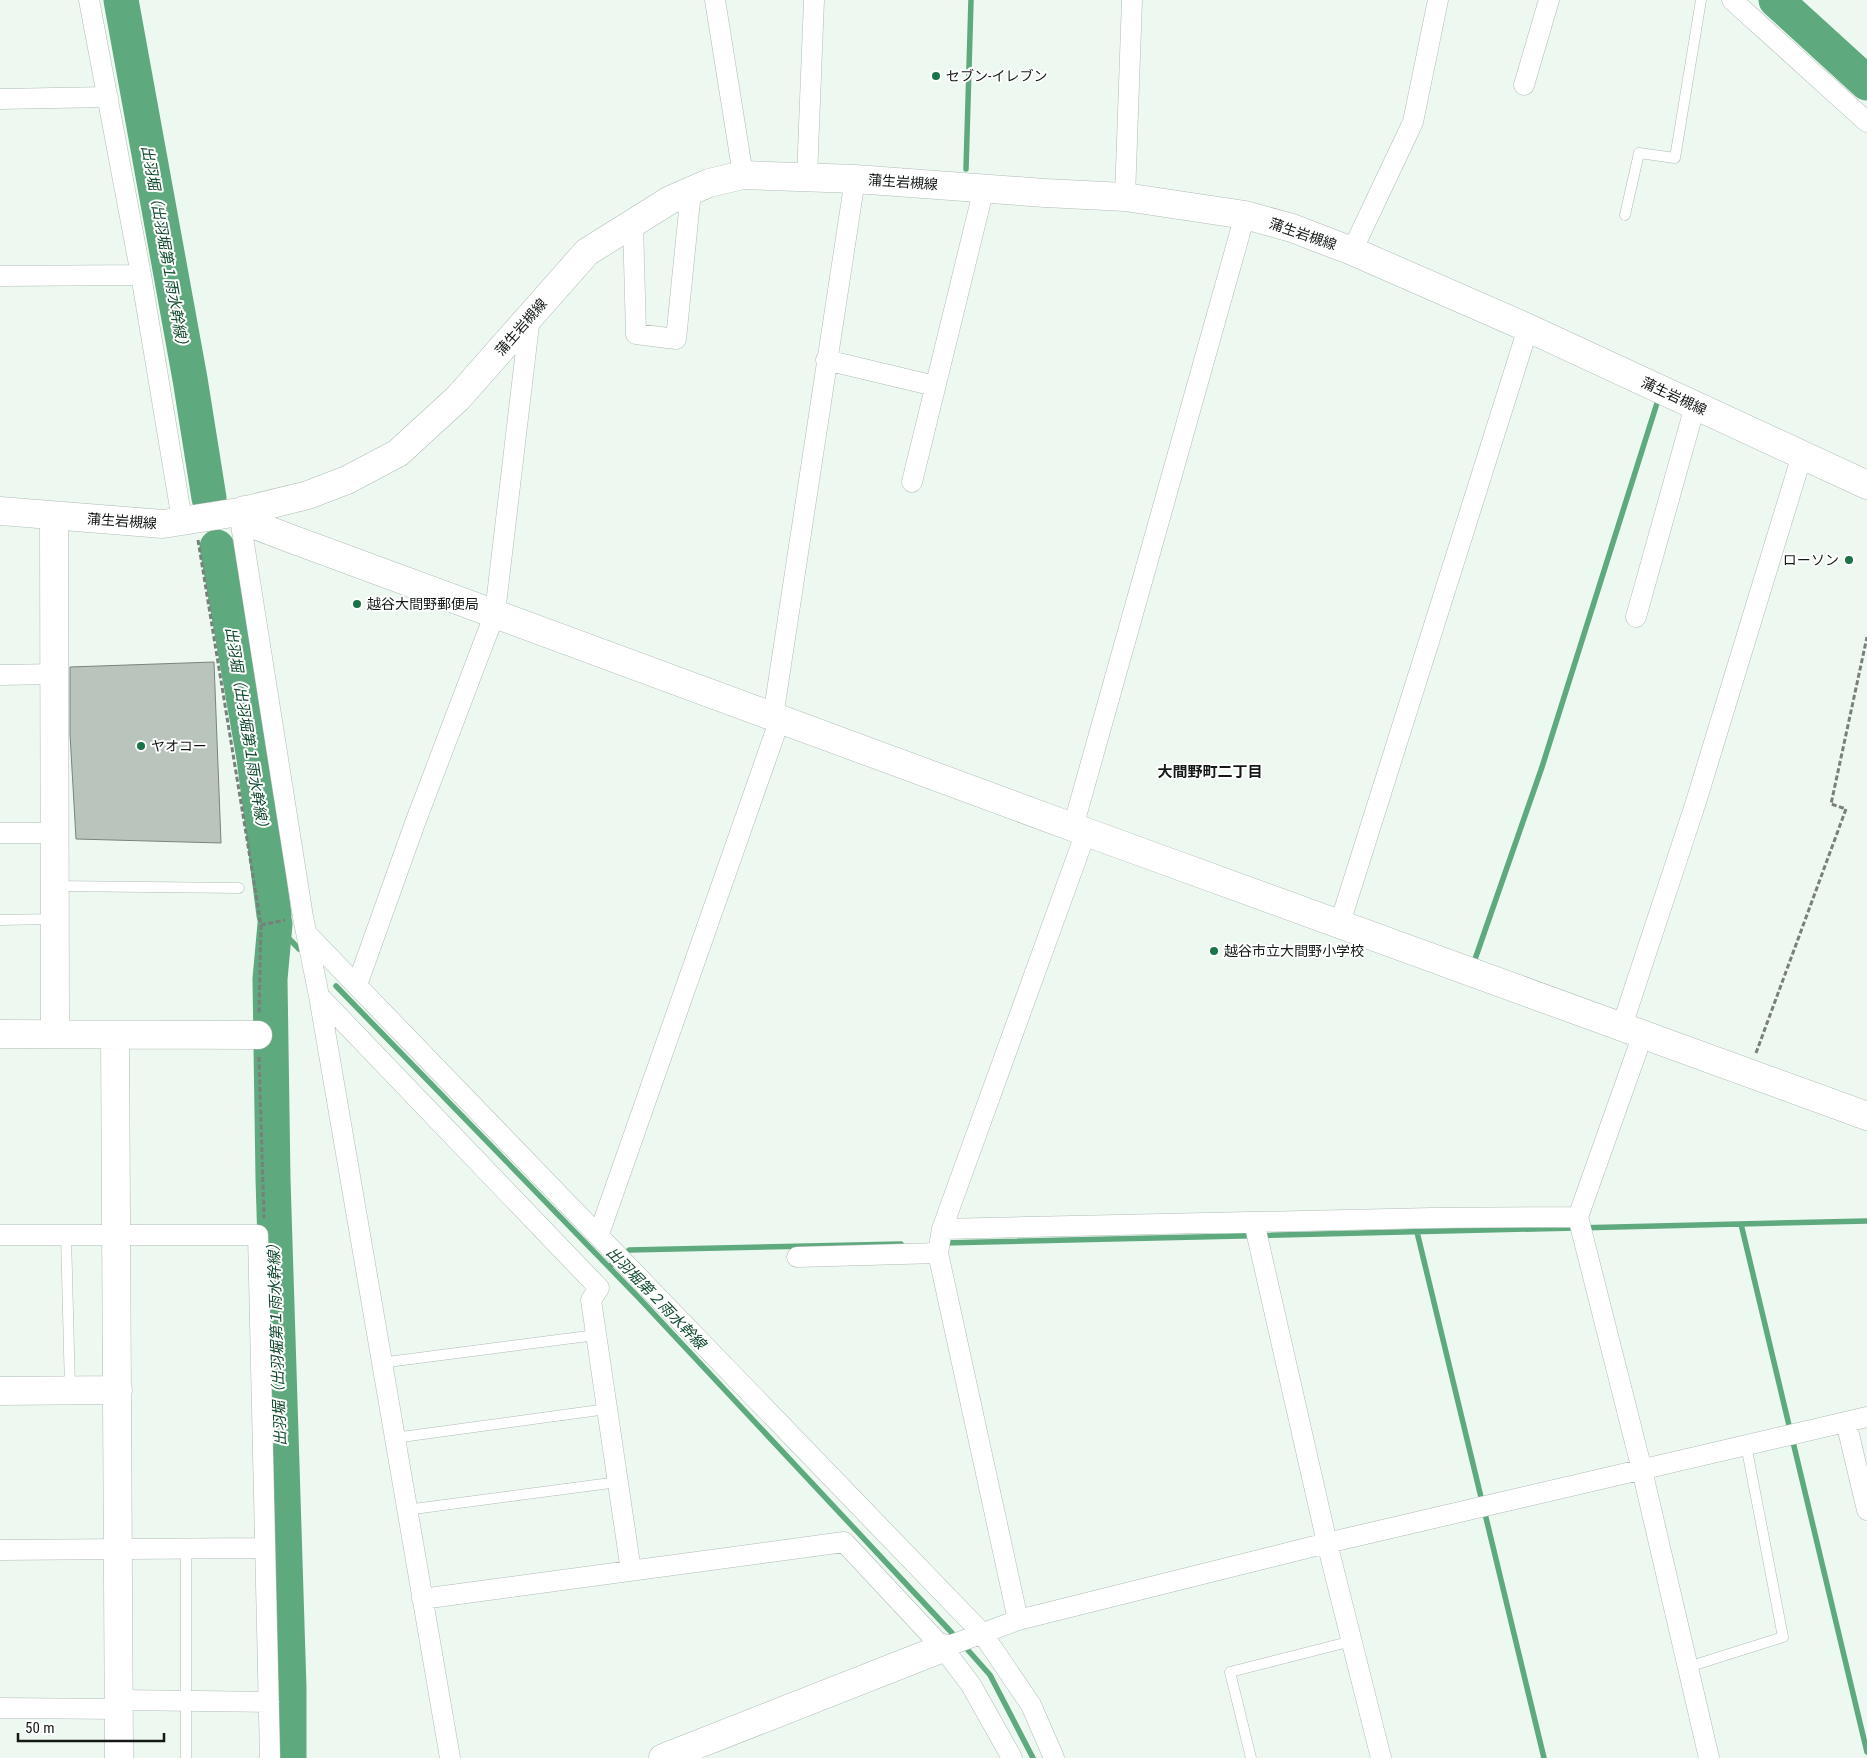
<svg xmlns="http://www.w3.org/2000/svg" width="1867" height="1758" font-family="'Roboto Condensed','Noto Sans JP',sans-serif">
<rect width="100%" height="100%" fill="#ecf8f0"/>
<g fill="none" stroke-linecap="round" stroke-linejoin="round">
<path stroke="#5ea97e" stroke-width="5.5" d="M966,169L971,0
M275,924L299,949
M1473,965L1542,767L1658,400
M336,986L639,1298L952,1633
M1741,1224L1867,1752
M1417,1232L1544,1758
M942,1243L1867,1221
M609,1267L629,1250L901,1244
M967,1649L990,1675L1033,1758"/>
<path stroke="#5ea97e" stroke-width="35" d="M121,0L190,379L209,498
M1776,0L1867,83
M217,547L254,758L274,915
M275,924L270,979L273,1179L289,1688V1758"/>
</g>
<path fill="#b8c4bc" stroke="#78847c" d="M214,662L221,843L76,839L70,734V667Z"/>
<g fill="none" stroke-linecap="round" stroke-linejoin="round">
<g stroke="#b0bcb5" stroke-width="11">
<path id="lane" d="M1625,215L1639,153L1675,158L1701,0
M55,886L239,888
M0,920L54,919
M66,1235L70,1389
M380,1363L596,1335
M394,1438L607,1409
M406,1510L618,1482
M186,1549V1758
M1688,1667L1783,1637L1746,1445
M1251,1758L1230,1672L1352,1641"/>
</g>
<g stroke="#b0bcb5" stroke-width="21">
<path id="street" d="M89,0L141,275L182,520
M715,0L743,175
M1732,0L1867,122
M1524,85L1549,0
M0,99L108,97
M807,176L814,0
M1125,197L1132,0
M633,223L636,334L676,339L691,191
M1352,251L1413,122L1438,0
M0,276L141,275
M826,360L935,386
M912,482L984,188
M239,512L303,917L319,996L450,1758
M1636,617L1695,406
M0,675L56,674
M773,717L855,179
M1073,827L1245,215
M0,833H55
M1340,923L1528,328
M307,934L982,1633L1031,1705L1054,1758
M357,985L415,823L495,613L530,316
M319,996L599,1288L591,1300L631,1571
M1622,1026L1695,805L1802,455
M1643,1034L1578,1217L1642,1470L1709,1758
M1254,1222L1327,1543L1381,1758
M942,1229L1432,1218L1578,1217
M599,1234L780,719
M0,1235H258L270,1758
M797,1257L938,1253
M1846,1422L1867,1510
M0,1550L265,1548
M422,1599L844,1542L943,1648L971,1685L1012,1758
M1018,1620L938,1253L942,1229L1086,832
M943,1648L1018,1620L1327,1543L1867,1417
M120,1700L269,1702
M0,1708L119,1709"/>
</g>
<g stroke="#b0bcb5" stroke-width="29">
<path id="secondary" d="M244,510L255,525L289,538L1086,832L1867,1116
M0,511L163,524L239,512L308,495L347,480L398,453L458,398L587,252L670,200L709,183L743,175L855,179L1045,193L1125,197L1245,215L1292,228L1352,251L1528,328L1867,485
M54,516L55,1034
M0,1034L258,1035
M115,1035L119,1758
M0,1391L118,1390
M663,1758L943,1648"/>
</g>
<path stroke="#78807b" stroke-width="3" stroke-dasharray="5 2.5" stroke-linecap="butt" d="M198,540L261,925L259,1013
M261,925L285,920
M1756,1053L1846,809L1831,804L1867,637
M259,1057L264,1218"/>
<use href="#lane" stroke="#fff" stroke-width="10"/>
<use href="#street" stroke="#fff" stroke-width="20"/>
<use href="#secondary" stroke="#fff" stroke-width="28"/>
</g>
<g fill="#197449" stroke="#fff" stroke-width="2">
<circle cx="936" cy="76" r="5"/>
<circle cx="1849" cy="560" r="5"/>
<circle cx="357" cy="604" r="5"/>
<circle cx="141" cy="746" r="5"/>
<circle cx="1214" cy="951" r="5"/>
</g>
<g text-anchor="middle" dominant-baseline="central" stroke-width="4" stroke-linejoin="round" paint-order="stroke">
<g font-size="14" fill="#141916" stroke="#fff" text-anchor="start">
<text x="946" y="76">セブン-イレブン</text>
<text x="1839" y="560" text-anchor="end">ローソン</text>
<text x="367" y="604">越谷大間野郵便局</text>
<text x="151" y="746">ヤオコー</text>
<text x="1224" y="951">越谷市立大間野小学校</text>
</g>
<g font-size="14" fill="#141916" stroke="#fff">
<text transform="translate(903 182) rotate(4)">蒲生岩槻線</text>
<text transform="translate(1303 234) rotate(19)">蒲生岩槻線</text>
<text transform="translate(521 327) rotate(-49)">蒲生岩槻線</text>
<text transform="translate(1674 396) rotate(25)">蒲生岩槻線</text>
<text transform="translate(122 521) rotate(4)">蒲生岩槻線</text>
</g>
<g font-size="15" font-style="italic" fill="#104a2e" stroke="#fff">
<text transform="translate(165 249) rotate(80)">出羽堀（出羽堀第１雨水幹線）</text>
<text transform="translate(247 731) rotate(81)">出羽堀（出羽堀第１雨水幹線）</text>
<text transform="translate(656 1298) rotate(46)">出羽堀第２雨水幹線</text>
<text transform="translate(277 1341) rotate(-92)">出羽堀（出羽堀第１雨水幹線）</text>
</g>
<g font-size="15" font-weight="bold" fill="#141916" stroke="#fff">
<text x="1210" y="772">大間野町二丁目</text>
</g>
</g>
<path d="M18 1733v8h146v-8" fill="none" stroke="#141916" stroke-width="2.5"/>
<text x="25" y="1733" font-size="15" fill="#141916" stroke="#ffffff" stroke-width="4" paint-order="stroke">50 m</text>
</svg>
